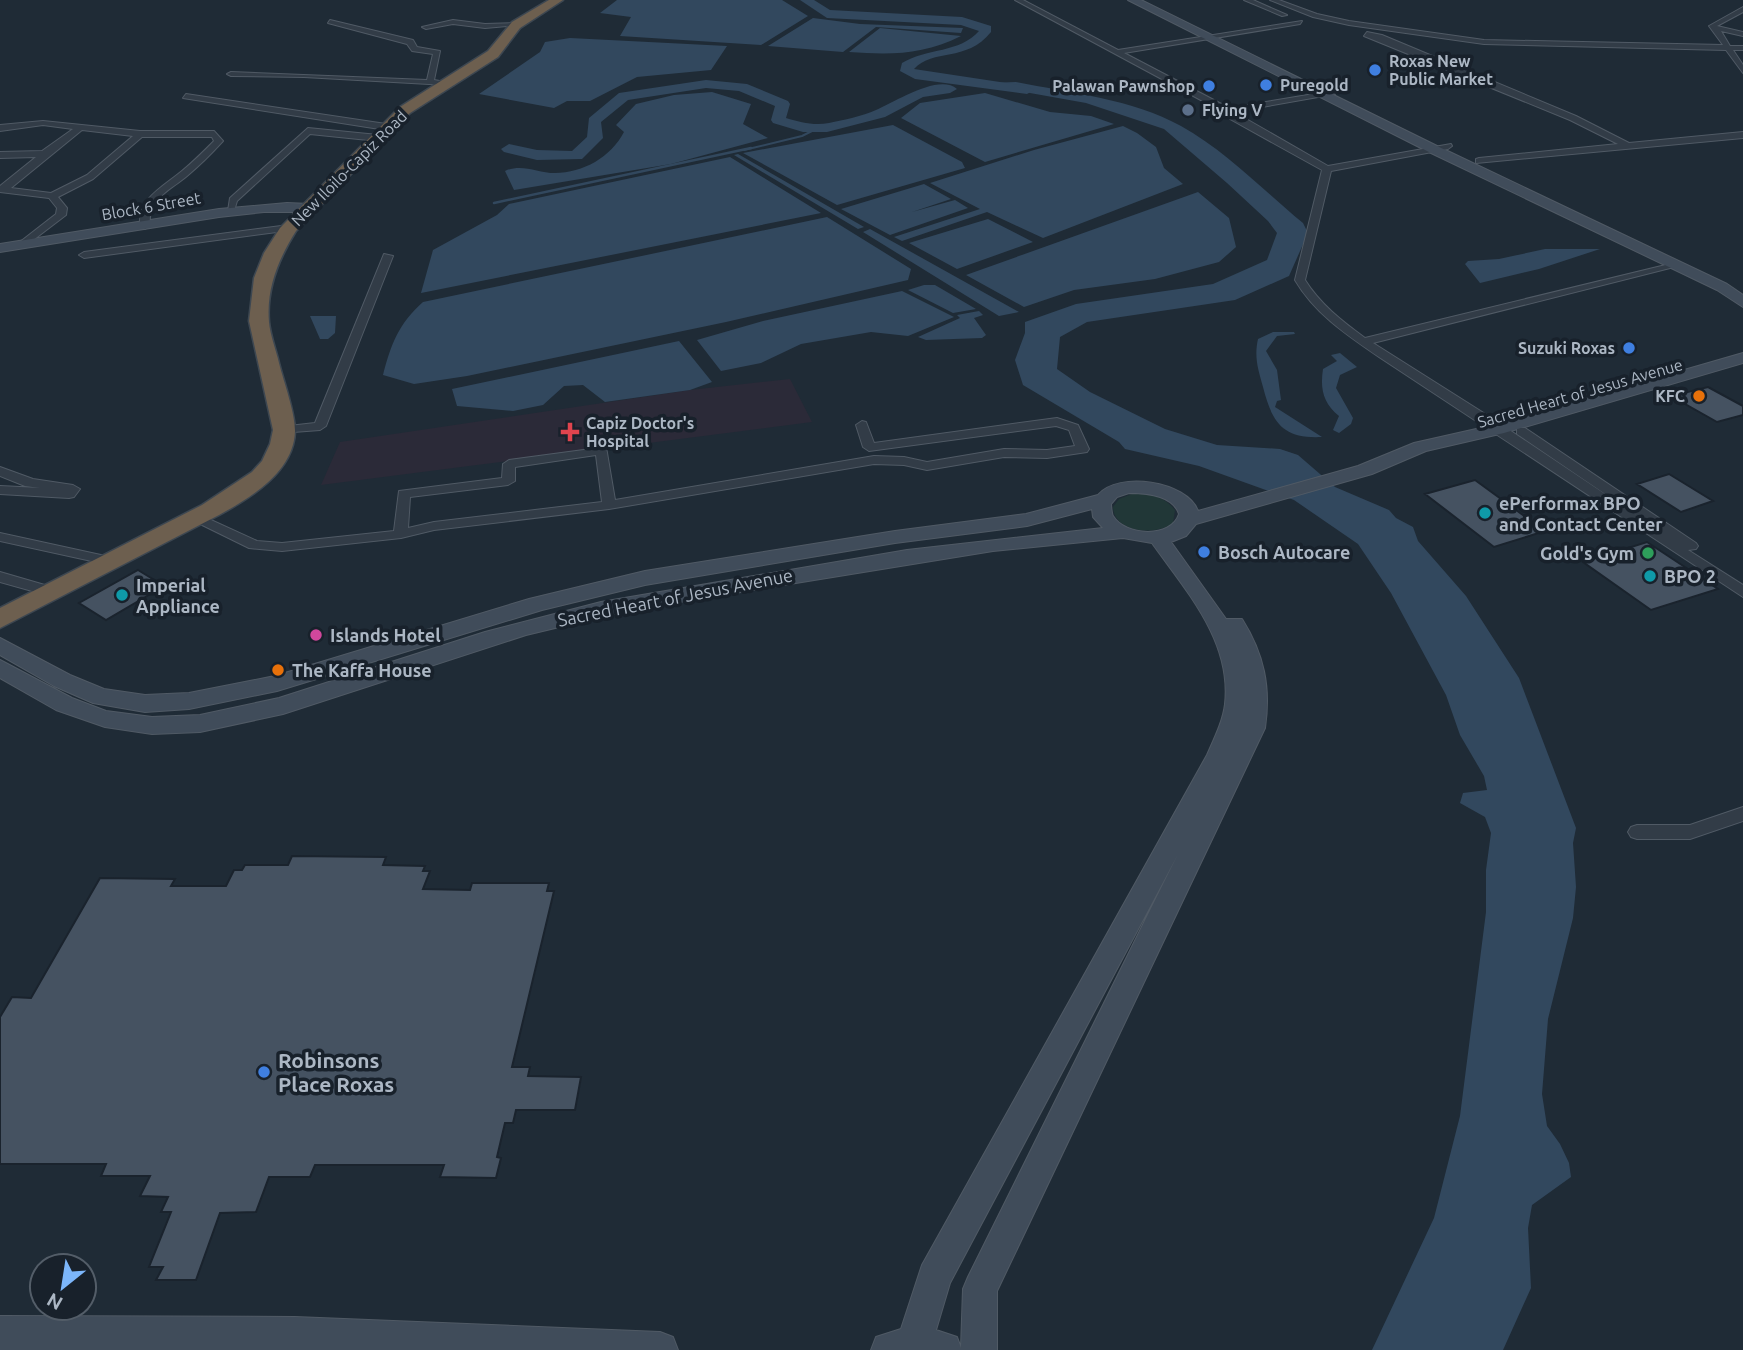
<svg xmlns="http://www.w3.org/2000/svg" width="1743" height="1350" font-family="Ubuntu,sans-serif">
<rect width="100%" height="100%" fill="#1f2b36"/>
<path fill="#2b2a38" d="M790,379L812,422L321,485L340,442L690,390Z"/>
<path fill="#213737" d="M1132,494C1148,493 1164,496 1175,510L1173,523C1156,536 1114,533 1113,507L1119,499Z"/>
<path fill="#32485e" d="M617,0H782L808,16L761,45L620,36L631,17L600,13Z
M813,18L860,24L963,28L961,33L876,27L843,52L768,46Z
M880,28L961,36C923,55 891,55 849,52Z
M570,38L727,46L711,70L637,77L590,101H567L554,108L479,94L540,52L545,42Z
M1016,82C1071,93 1132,99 1181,126C1226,151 1264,191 1303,223L1308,233L1289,276L1235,300L1087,322L1060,337L1057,369L1090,392L1165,429L1217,445L1280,449L1298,455L1335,487L1389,510L1396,518L1413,527L1418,541L1466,596L1519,678L1576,828L1573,843L1576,887L1573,918L1548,1019L1542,1094L1547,1126L1560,1144L1569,1163L1571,1177L1532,1205L1528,1228L1531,1288L1503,1350H1372L1434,1218L1460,1116L1486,912V870L1491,833L1485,817L1460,803L1463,793L1487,790L1484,776L1460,735L1446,695L1391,593L1358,544L1294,500L1199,466L1125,449L1119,442L1023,385L1015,360L1025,333V322L1076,304L1213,284L1267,260L1277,233L1268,221L1227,183L1164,129L1086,103L1002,88L990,83Z
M712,92L751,104L743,124L768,138L671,164L514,190L505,171C522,163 537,173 555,173C583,173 611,157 624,132L616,125L636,104L674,95Z
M985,93L1050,112L1091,116L1114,124L985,162L901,118L920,103Z
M893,125L962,162L965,168L837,205L743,153Z
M1123,126L1137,133L1156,147L1164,168L1183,184L1043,238L987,212L902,241L894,237L980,209L930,183L1034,150Z
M738,154L864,227L858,229L734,155Z
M730,157L821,213L421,293L433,250L497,215L509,204Z
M924,184L951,199L912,212L955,200L968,208L890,235L841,209Z
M1198,192L1229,218L1236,247L1219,262L1155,279L1074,290L1024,307L966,275Z
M827,217L911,269L908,280L726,322L467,376L414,384L383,375C391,344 399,323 423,302Z
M988,219L1033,242L957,269L909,243Z
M870,229L1019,312L999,316L863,232Z
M1545,249H1600L1539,269L1480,283L1465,264L1468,261L1499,259Z
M924,285H935L976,309L953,313L908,290Z
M902,291L954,317L908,336L871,332L801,344L761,363L721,371L697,340L763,321Z
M979,311L983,315L974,318L986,335L982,338L926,340L918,337L960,318L957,315Z
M310,316H336L335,333L328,339H320Z
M1273,332H1294L1295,334L1277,336L1266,351L1277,370L1281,400L1277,401L1275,407L1322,437C1282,439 1272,422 1263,387C1258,369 1254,357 1258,339Z
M679,341L712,382L690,390L605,402L583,385L564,386L543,405L513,411L457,406L452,389Z
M1340,353L1357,367L1340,375L1336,388L1353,418L1351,424L1339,433L1333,430L1339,416C1323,403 1320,389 1323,369L1337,361L1331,355Z"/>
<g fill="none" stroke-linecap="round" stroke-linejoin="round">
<path stroke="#32485e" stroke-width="2" d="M744,150L802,136L818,128"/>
<path stroke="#32485e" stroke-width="2.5" d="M494,203L751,148"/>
<path fill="#32485e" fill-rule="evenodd" d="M800,0H814L830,10L962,17L991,26V32C966,63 933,48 914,69L1027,86L1034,90L1027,94L915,79L900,71L902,63C927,48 960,53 979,31L961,25L827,18Z
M706,80L747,84L788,101L790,104L786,118C800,122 814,126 829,123C844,120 862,116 876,110C895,102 939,73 957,89L950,93L923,97L885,117L827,132H803L773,123L771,120L775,106L739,91L706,88L628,100L601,122L603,138L582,159L537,160L504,152L501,149L509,144L537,150L572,151L587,137L589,118L619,93Z"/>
</g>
<path fill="#455261" stroke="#1a232d" stroke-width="2" d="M1708,387L1743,406V415L1717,422L1671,396Z
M1669,474L1713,501L1681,512L1637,484Z
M1475,480L1545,531L1494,547L1425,494Z
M1647,542L1718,589L1651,610L1583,562Z
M138,570L164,586L106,620L79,603Z
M292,856L386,857L383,865L425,866L423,871H430L423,889L470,890L472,883H549L547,891H554L512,1067H530L528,1076L581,1077L575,1110H516L513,1123H505L497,1157L501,1158L496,1178L440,1177L444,1165H315L310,1177H269L256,1212L220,1213L196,1280H156L163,1267H149L171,1212H161L168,1197L140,1196L150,1176H101L106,1164H0V1017L12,997L31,998L100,878L175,879L171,886H226L234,870H242L245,865H288Z"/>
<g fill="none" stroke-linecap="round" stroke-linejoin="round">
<g stroke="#505a65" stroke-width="2">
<path id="street" d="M1015,0H1023L1118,50L1302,21L1300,24L1124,53L1229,108L1338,90L1335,94L1234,112L1328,166L1451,144L1452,146L1448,149L1331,171L1305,280C1320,304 1342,321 1365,338L1678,262V266L1373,343L1490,417L1654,527L1517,434V428H1525L1696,543L1698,546L1696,549L1688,550L1743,585V597L1379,357C1347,335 1315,314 1295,280L1322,170L1230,119L1225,113Z
M1244,0H1253L1287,15L1282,16Z
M1270,0H1279L1317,14L1349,21L1484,40L1723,45L1709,26L1743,7V12L1717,26L1743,32V36L1721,31L1730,46H1743V50H1733L1743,65V73L1726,50L1484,44L1349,25L1313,17Z
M330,20L413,40L417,47L440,51L434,80L451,83L447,85L304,77L231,76L227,74L231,72L427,80L433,54L412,51L407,44L328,23Z
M453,20L485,24L516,23L520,25L485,28L453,24L426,29L422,27Z
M1367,32L1382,35L1576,116L1629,143L1743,132V138L1476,163V159L1479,158L1618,144L1570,120L1364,36Z
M186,94L386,124L390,127L386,130L183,98Z
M43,121L140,131H214L223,141C212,153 200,165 187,176C169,191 147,199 150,226L145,229L140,226C138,198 163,187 182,171C193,162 204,151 214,141L212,137H142L93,179L58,197L67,208L66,215L24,247L20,246V242L56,214L57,208L49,198L0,192V186L36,157L0,158V152L42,151L73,129L43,125L0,131V125ZM82,130L133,136L87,175L51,193L11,188Z
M308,128L378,135L382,138L378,141L310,134L237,201L234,211H228L230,198Z
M289,225L292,226V230L84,258L79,255L84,252Z
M384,254L393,256L326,426L320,430L280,433V427L315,423Z
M1057,418L1078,425L1089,449L1087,452L1047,458L1004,457L927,470L904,465L874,464L609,509L434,530L401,538L282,551L249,548L188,518L190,515H200L257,541L282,543L394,531L399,491L502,478L503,464L509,460L606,447L615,500L874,456L904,457L927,462L1004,449L1047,450L1075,446L1069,430L1056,426L869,451L863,447L856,425L862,421L866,422L874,443ZM596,455L602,502L434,522L408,528L410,497L508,485L515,481V467Z
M0,467L33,479L73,485L80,489L74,497L69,498L0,494V486L40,488L25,486L0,476Z
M0,533L110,557L117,561L110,565L0,541Z
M0,572L55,588L57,591L50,596L0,582Z
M1743,807V821L1690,839H1637L1631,837L1628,832L1631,827L1637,825H1690Z"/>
</g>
<g stroke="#505a65" stroke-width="2">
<path id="secondary" d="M1128,0H1141L1437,146L1727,284L1743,295V307L1717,290L1429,152Z
M287,203L310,204L317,208L310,212H264L219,217L0,252V244L219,209Z
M1743,353V363L1504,433L1426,451L1372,474L1196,524L1186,536L1171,542L1226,619H1242C1264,654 1271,687 1265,728L997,1291V1350H871L876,1337L901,1329L922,1265L1207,755C1214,739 1223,721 1225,704C1232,641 1186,591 1152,543L1123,538L993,551L630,610L526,635L283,714L200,732L152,734L105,727L56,710L0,678V660L72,698L106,711L152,717L200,715L279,698L485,632L601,602L907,550L1103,528L1093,517L1092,509L1027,526L895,543L645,585L542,610L277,691L189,709L145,712L93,703L54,686L0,655V638L70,675L104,689L145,695L189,693L275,676L529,599L645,571L895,531L1026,514L1098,495C1118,471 1187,481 1198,511L1358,466L1414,443L1494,425ZM1129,493C1146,493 1173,495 1179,514C1171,539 1125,536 1113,516C1112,515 1111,506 1111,504L1117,497ZM1178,854L968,1277L963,1289L961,1348L957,1337L936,1330L950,1283Z
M0,1316L295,1317L660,1332L673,1337L678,1350H0Z"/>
</g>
<g stroke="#3d4751" stroke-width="3">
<path id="highway" d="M549,0H563L520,28L498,57L410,113L296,231C279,258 266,288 269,322C270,335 276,350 279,363C284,383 295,412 295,431C294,472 250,498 219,515L0,628V608L202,505L252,472L262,461L270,444L273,430L249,321L254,278L264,253L280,228L400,107L488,51L512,22Z"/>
</g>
<use href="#street" fill="#323c47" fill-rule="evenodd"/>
<use href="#secondary" fill="#404c5a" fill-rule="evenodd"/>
<use href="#highway" fill="#6d5f4f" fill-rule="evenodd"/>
</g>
<g fill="#3f7fe0" stroke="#18212b" stroke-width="2.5">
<circle cx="1375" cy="70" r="7"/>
<circle cx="1266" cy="85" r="7"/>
<circle cx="1209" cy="86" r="7"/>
<circle cx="1629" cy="348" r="7"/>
<circle cx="1204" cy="552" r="7"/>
<circle cx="264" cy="1072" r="7"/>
</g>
<circle fill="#5c6f8a" stroke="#18212b" stroke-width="2.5" cx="1188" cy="110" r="7"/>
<g fill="#e8710a" stroke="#18212b" stroke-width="2.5">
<circle cx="1699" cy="396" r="7"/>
<circle cx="278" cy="670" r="7"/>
</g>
<path fill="#e0444e" stroke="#18212b" stroke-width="2.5" d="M566.5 421.5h7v7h7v7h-7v7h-7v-7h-7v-7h7z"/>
<g fill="#0f9aa8" stroke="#18212b" stroke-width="2.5">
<circle cx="1485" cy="513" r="7"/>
<circle cx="1650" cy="576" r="7"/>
<circle cx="122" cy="595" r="7"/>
</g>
<circle fill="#2e9e5b" stroke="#18212b" stroke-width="2.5" cx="1648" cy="553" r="7"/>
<circle fill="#d1479c" stroke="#18212b" stroke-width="2.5" cx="316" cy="635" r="7"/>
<g text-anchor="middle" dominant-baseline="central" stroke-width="7" stroke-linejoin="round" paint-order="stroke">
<g font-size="16" font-weight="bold" fill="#acb7c4" stroke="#18212b" text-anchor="start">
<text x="1389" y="61">Roxas New<tspan x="1389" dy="18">Public Market</tspan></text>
<text x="1280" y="85">Puregold</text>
<text x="1195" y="86" text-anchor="end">Palawan Pawnshop</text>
<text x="1202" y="110">Flying V</text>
<text x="1615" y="348" text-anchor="end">Suzuki Roxas</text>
<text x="1685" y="396" text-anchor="end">KFC</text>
<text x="586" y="423">Capiz Doctor's<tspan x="586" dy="18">Hospital</tspan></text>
</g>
<g font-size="16" fill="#acb7c4" stroke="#18212b">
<text transform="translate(349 168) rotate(-45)">New Iloilo-Capiz Road</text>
<text transform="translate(151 206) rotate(-10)">Block 6 Street</text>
<text transform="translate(1580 393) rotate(-16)">Sacred Heart of Jesus Avenue</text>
</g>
<g font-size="18" font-weight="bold" fill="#acb7c4" stroke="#18212b" text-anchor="start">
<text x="1499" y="503">ePerformax BPO<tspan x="1499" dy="21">and Contact Center</tspan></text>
<text x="1218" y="552">Bosch Autocare</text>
<text x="1634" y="553" text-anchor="end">Gold's Gym</text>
<text x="1664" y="576">BPO 2</text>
<text x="136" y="585">Imperial<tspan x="136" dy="21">Appliance</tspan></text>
<text x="330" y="635">Islands Hotel</text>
<text x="292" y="670">The Kaffa House</text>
</g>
<g font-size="18" fill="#acb7c4" stroke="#18212b">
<text transform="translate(675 597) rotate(-11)">Sacred Heart of Jesus Avenue</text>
</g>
<g font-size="21" font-weight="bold" fill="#acb7c4" stroke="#18212b" text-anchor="start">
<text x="278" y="1060">Robinsons<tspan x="278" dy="24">Place Roxas</tspan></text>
</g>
</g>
<g transform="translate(63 1287) rotate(210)"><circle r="33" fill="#18212b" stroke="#535d68" stroke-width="2"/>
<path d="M0-5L12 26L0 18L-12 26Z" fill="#7cb6fa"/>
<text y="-10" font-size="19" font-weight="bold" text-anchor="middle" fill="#acb7c4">N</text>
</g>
</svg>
